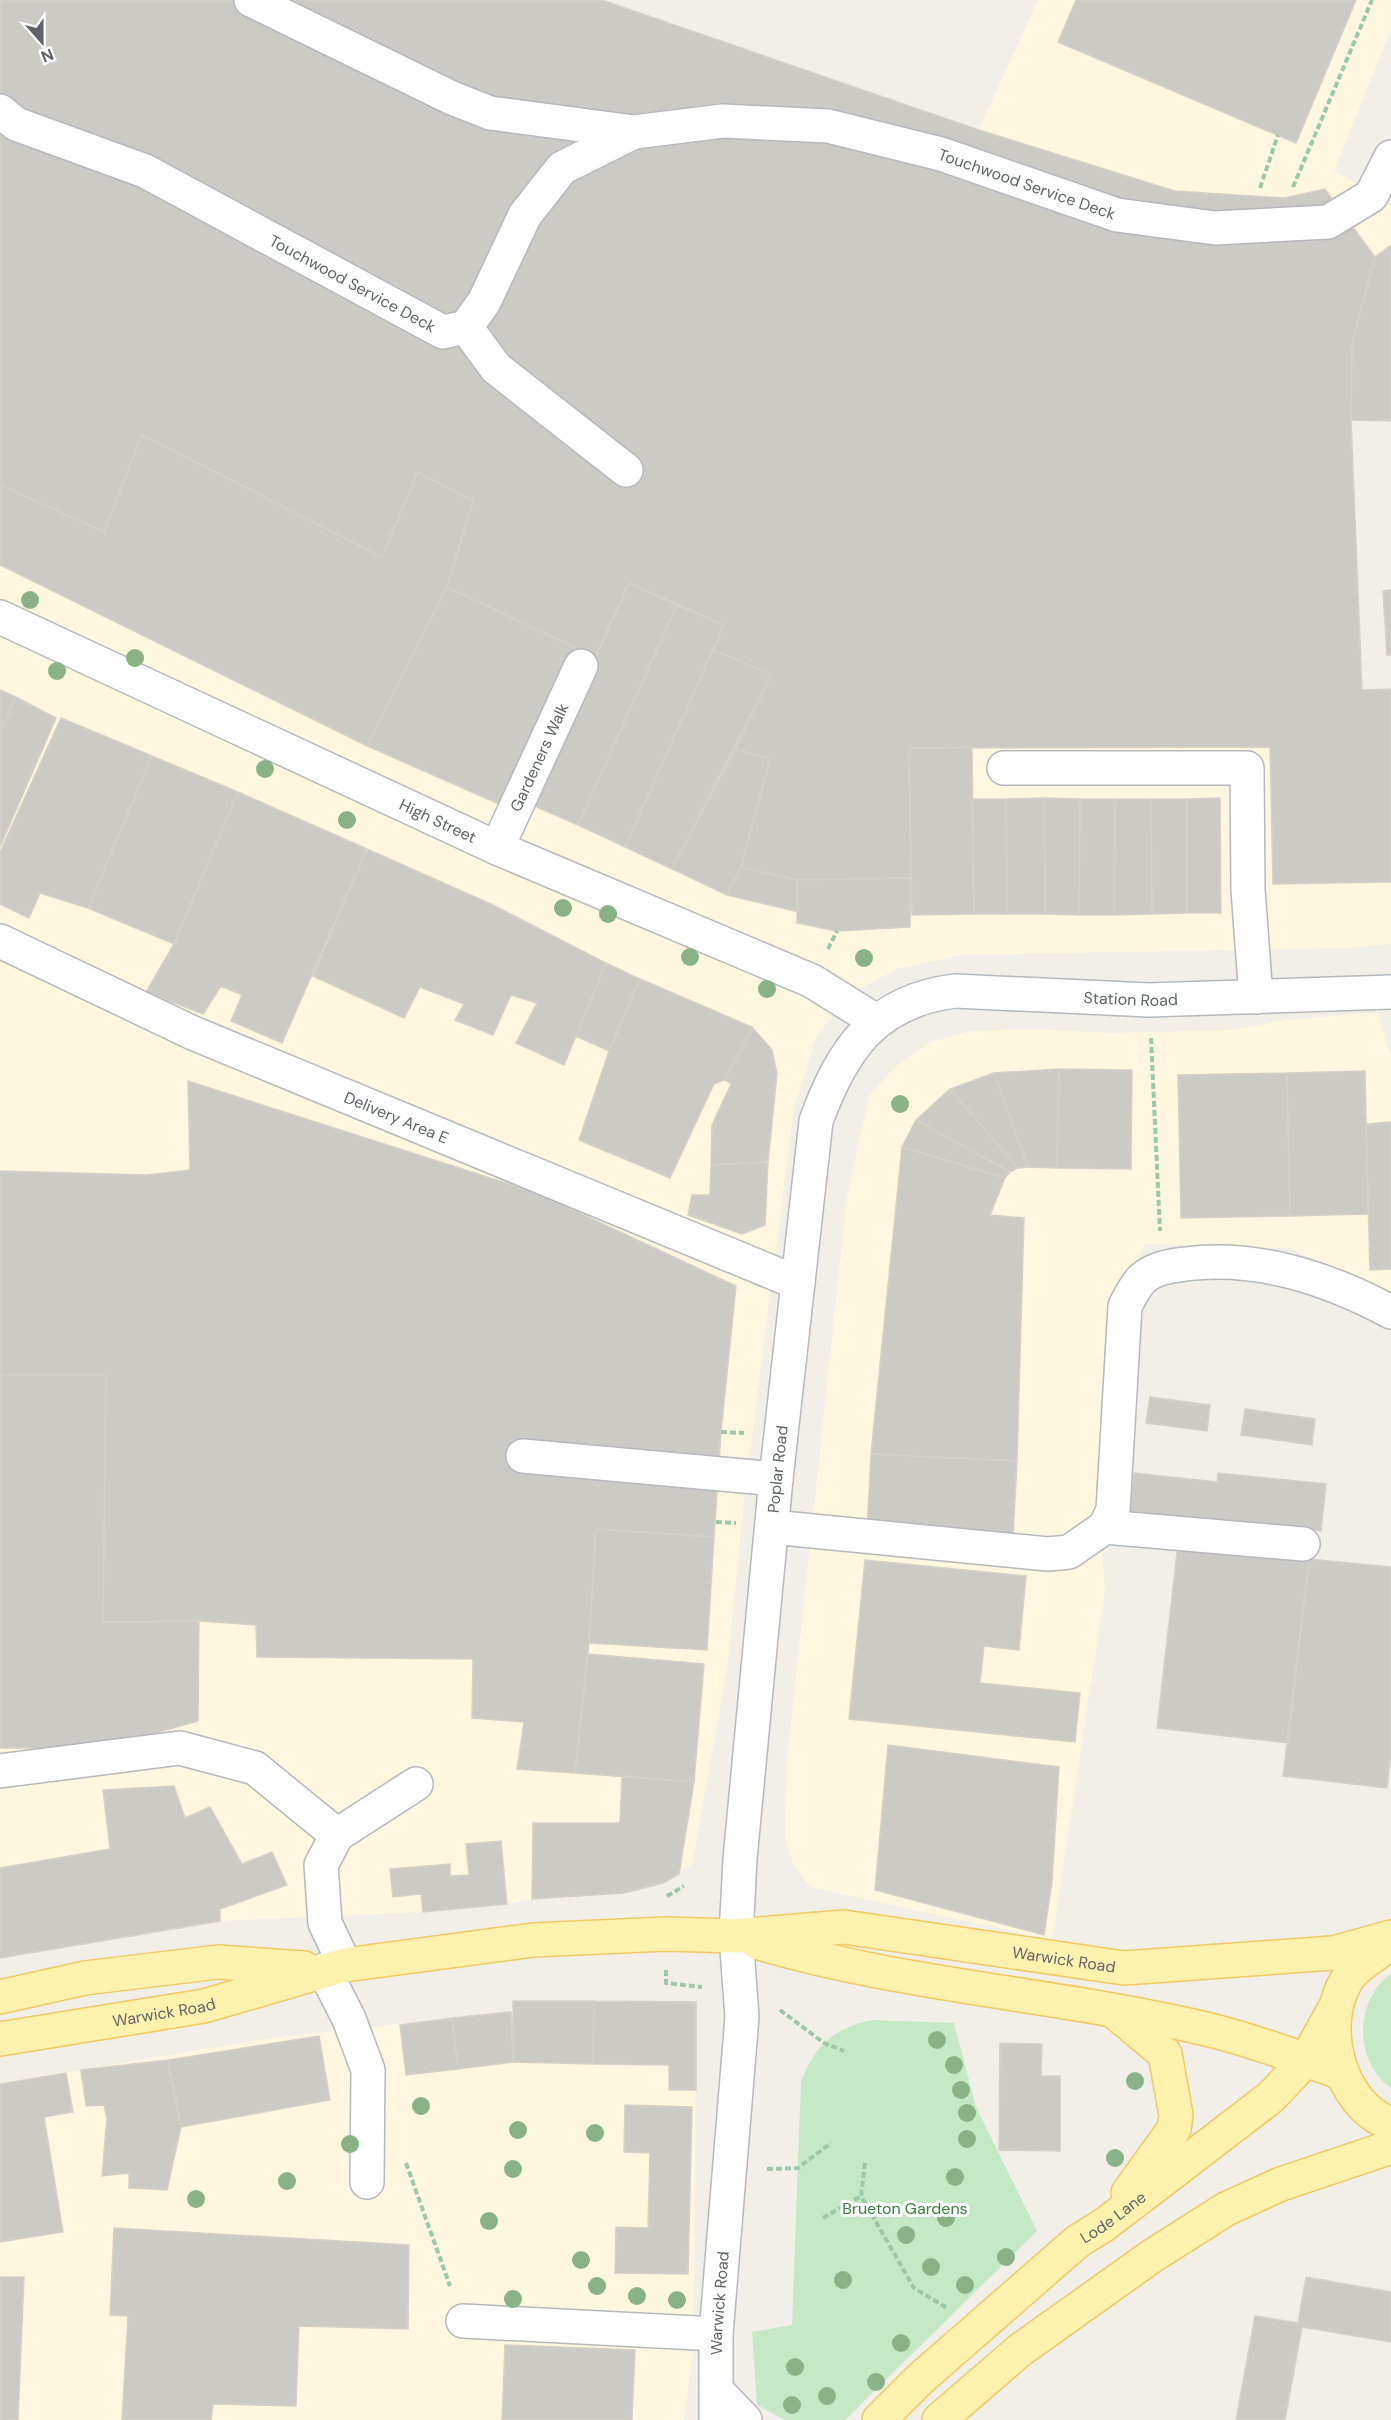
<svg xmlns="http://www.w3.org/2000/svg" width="1391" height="2420" font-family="'DM Sans',sans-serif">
<rect width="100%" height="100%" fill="#f1efe8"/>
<path fill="#fef7e0" d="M0,0L628,10L979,129L1038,0H1391V30L1334,170L1391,205V421L1351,420L1362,689H1391V944L1347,948L962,955L897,969L866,985L844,1002L817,1035L794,1107L745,1492L727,1669L692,1864L663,1883L624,1893L532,1899L507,1904L423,1912L220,1921L0,1958Z
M1377,1012L1391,1056V1299L1290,1248L1146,1244L1116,1295L1099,1513L1105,1590L1052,1940L810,1887L793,1863L785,1837L786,1770L847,1197L869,1096L894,1068L930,1042L972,1031L1033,1029L1112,1033L1233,1030L1280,1021Z
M513,2001L696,2002L694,2345L684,2420H0V2083L271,2038L511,2012Z"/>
<path fill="#c5e8c5" d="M1391,1974V2088C1354,2062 1354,2000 1391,1974Z
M872,2020L954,2023L976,2107L1037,2231L845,2420H785L757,2405L752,2332L792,2325L801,2082C815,2045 834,2028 872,2020Z"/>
<path fill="#cccac5" stroke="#d6d1c6" stroke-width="1.5" d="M0,0H602L979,130L1175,191L1284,198L1325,189L1375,257L1352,344L1351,420L1362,690L1391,689V882L1273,884L1270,747L909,748L911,878L797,880L741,867L770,759L735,749L772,674L713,650L724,625L629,583L595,657L447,587L473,501L418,472L382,557L142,435L104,532L0,485Z
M1076,0H1356L1296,143L1058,42Z
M1391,245V421L1351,420L1352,344L1375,257Z
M142,435L382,557L418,472L473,501L447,587L367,746L0,565V485L104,532Z
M629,583L677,605L578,825L530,804Z
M447,587L576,648L499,804L367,746Z
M1391,590V655H1387L1383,591Z
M677,605L724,625L625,847L578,825Z
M713,650L772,674L672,869L625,847Z
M0,690L16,697L0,732Z
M16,697L56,718L0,847V732Z
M61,718L152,756L88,908L40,893L29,918L0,904V852Z
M972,747L974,914L912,915L909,748Z
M735,749L770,759L741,867L727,895L672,869Z
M152,756L238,792L174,944L88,908Z
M238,792L367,849L282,1043L231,1021L242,995L221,986L203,1014L146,992L174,944Z
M1044,798L1045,914H1007L1006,799Z
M1044,798L1080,799L1079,915L1045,914Z
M1220,798L1221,913H1187V799Z
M972,799H1006L1007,914H974Z
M1080,799H1115L1114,915H1079Z
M1115,799H1151L1152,914L1114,915Z
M1151,799H1187V913L1152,914Z
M367,849L493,905L606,963L564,1065L516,1043L537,1003L511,995L493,1035L455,1020L464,1004L420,987L404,1018L313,976Z
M741,867L797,880L799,912L727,895Z
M911,878L910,927L837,931L797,923V880Z
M606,963L640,979L609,1051L576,1036Z
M640,979L752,1027L725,1080L714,1084L670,1178L579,1140L609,1051Z
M752,1027L772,1050L777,1074L768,1162L711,1165L712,1125L731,1084L725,1080Z
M1059,1069L1132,1070L1131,1169L1057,1168Z
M1059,1069L1057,1168L1028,1167L994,1073Z
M1365,1071L1368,1214L1290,1216L1287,1073Z
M994,1073L1028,1167L1018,1168L950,1089Z
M1287,1073L1290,1216L1181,1218L1178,1075Z
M188,1081L537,1193L736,1286L721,1432L714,1537L596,1529L589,1643L575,1773L517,1769L524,1722L472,1718L473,1659L257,1657L256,1625L199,1621L103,1622L106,1375H0V1171L147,1175L190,1170Z
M950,1089L1018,1168L1010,1172L916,1120Z
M916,1120L1010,1172L1005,1178L902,1147Z
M1391,1122V1269L1370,1270L1366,1124Z
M902,1147L1005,1178L990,1215L1024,1218L1017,1461L871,1454Z
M768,1162L765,1225L742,1234L688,1215L692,1195H710L711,1165Z
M0,1375H106L103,1622L199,1621L198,1721L103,1748H0Z
M1150,1397L1210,1405L1207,1431L1146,1423Z
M1245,1409L1315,1419L1312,1445L1241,1435Z
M871,1454L1017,1461L1013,1536L867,1530Z
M1134,1473L1217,1482L1218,1473L1326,1484L1321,1531L1130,1512Z
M596,1529L714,1537L707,1650L589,1643Z
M1178,1544L1309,1559L1288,1743L1157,1728Z
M1309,1559L1391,1567V1752L1387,1788L1283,1776Z
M865,1560L1026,1576L1019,1650L984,1646L980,1683L1080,1693L1075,1742L849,1719Z
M588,1654L704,1664L694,1782L575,1773Z
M888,1745L1059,1767L1052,1882L1044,1935L875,1890Z
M622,1776L694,1782L679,1874L663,1883L624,1893L532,1899L533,1823H620Z
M174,1786L185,1818L210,1807L242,1864L272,1852L287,1885L220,1909V1921L0,1958V1868L110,1849L103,1790Z
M501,1841L507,1904L423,1912L421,1894L393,1897L390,1869L450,1864V1876L469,1875L466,1844Z
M513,2001H594L593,2064L513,2062Z
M594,2001L696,2002V2090H669V2065L593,2064Z
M511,2012L513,2062L458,2069L452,2018Z
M452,2018L458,2069L406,2075L400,2025Z
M319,2036L330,2100L181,2127L168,2060Z
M1000,2043L1042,2044L1041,2076H1060V2151L999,2150Z
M168,2060L181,2127L167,2190L129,2188V2173L102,2176L107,2118L104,2105L86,2106L81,2070Z
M66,2073L73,2112L44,2117L63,2232L0,2242V2084Z
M625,2105L692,2107L688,2274L615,2273L616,2227L648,2228L650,2153L624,2152Z
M114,2228L409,2245L408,2329L299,2326L296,2406L213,2404L211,2420H122L128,2316L110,2315Z
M0,2277H24L18,2420H0Z
M1306,2277L1391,2292V2342L1302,2327L1285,2420H1236L1255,2316L1298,2323Z
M505,2345L635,2350L632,2420H502Z"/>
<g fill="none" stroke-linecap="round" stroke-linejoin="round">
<g stroke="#b5b8bc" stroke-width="36">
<g id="minor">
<path id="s1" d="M251,0L452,98L490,113L634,132L723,121L828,126L941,154L1117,215L1215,228L1328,222L1371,196L1391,157"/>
<path id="s2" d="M0,111L16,124L145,171L443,332L466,327L484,302L525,215L562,168L634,132"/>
<path d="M466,327L496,368L626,470"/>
<path id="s3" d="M0,617L497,848L812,981L876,1021"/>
<path d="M1004,768H1247L1248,890L1256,997"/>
<path id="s4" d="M497,848L581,666"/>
<path id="s5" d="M0,941L193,1033L798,1283"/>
<path d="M523,1456L776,1479"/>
<path d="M772,1527L1048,1554L1069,1552L1105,1527L1113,1510L1125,1306C1130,1297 1135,1286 1142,1279C1154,1268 1170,1266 1185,1264C1258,1255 1327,1278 1391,1312"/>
<path d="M1105,1527L1303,1544"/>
<path d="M0,1771L180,1748L255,1768L337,1835"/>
<path d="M345,1965L325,1923L321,1865L337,1835L416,1784"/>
<path d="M324,1970L349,2019L368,2070L367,2182"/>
<path d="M463,2321L716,2334"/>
<path d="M718,2392L745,2420"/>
<path id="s6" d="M716,2420V2334L742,2017L736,1936L740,1859L776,1479L816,1121C842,1050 874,1001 955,991L1149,1000L1391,992"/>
</g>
</g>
<g stroke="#f2c960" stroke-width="36">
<g id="major">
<path d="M756,1942C900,1985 1055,1994 1202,2028C1249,2039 1296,2056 1341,2073"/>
<path d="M1390,1943C1378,1954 1356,1965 1348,1978C1318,2023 1338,2105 1391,2124"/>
<path d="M0,1997L85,1978L218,1962L304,1968"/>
<path d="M1116,2013L1165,2054L1176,2115L1174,2129L1128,2193"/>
<path id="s7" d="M0,2039L204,2006L345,1965L533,1940L665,1934L736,1936L844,1927L1124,1968L1333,1953L1391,1937"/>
<path id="s8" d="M879,2420L920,2379L1078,2241L1104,2225L1271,2097L1306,2060L1336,2006"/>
<path d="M939,2420L1020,2350L1152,2256L1226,2209L1281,2184L1391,2147"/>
</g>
</g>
<path stroke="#9cc7a9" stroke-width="4" stroke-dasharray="6 3" stroke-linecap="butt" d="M1293,187L1372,0
M1260,188L1278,135
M828,949L837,931
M1151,1038L1160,1231
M721,1432L744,1433
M716,1522L736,1523
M667,1896L684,1886
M666,1970V1983L702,1987
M780,2010L824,2043L844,2051
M406,2163L450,2286
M865,2163L861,2196L914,2288L947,2308
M767,2169L798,2168L831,2143
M823,2218L861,2196"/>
<use href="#minor" stroke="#fff" stroke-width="33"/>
<use href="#major" stroke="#fff2af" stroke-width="33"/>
</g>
<g fill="#89b387">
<circle cx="30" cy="600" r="9"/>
<circle cx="135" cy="658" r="9"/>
<circle cx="57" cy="671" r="9"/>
<circle cx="265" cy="769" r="9"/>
<circle cx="347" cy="820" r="9"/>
<circle cx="563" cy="908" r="9"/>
<circle cx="608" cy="914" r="9"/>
<circle cx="690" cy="957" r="9"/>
<circle cx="864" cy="958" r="9"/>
<circle cx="767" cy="989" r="9"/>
<circle cx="900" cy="1104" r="9"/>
<circle cx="937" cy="2040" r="9"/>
<circle cx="954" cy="2065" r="9"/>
<circle cx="1135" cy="2081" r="9"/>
<circle cx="961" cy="2090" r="9"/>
<circle cx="421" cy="2106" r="9"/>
<circle cx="967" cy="2113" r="9"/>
<circle cx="518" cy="2130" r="9"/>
<circle cx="595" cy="2133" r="9"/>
<circle cx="967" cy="2139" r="9"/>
<circle cx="350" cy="2144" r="9"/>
<circle cx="1115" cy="2158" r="9"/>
<circle cx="513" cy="2169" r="9"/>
<circle cx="955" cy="2177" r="9"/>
<circle cx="287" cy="2181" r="9"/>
<circle cx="196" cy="2199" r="9"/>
<circle cx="946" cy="2218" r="9"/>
<circle cx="489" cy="2221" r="9"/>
<circle cx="906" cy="2235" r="9"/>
<circle cx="1006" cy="2257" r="9"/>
<circle cx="581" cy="2260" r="9"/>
<circle cx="931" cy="2267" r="9"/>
<circle cx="843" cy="2280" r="9"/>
<circle cx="965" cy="2285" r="9"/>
<circle cx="597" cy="2286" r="9"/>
<circle cx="637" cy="2296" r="9"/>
<circle cx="513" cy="2299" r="9"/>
<circle cx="677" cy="2300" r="9"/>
<circle cx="901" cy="2343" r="9"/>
<circle cx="795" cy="2367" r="9"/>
<circle cx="876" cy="2382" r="9"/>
<circle cx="827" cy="2396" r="9"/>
<circle cx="792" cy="2405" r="9"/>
</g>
<g text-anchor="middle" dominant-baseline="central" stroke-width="6" stroke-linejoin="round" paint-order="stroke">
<g font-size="16" fill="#5f6368" stroke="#fff">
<text stroke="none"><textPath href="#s1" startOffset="812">Touchwood Service Deck</textPath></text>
<text stroke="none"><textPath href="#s2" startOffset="394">Touchwood Service Deck</textPath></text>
<text stroke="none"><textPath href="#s4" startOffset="100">Gardeners Walk</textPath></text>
<text stroke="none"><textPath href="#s3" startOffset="483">High Street</textPath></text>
<text stroke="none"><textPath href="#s6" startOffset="1683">Station Road</textPath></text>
<text stroke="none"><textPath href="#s5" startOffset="434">Delivery Area E</textPath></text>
<text stroke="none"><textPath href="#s6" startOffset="954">Poplar Road</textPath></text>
<text stroke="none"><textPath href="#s7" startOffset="1077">Warwick Road</textPath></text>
<text stroke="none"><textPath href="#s7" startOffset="166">Warwick Road</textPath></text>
<text stroke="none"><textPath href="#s8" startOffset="310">Lode Lane</textPath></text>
<text stroke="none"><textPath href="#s6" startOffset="117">Warwick Road</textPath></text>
</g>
<g font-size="16" fill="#348238" stroke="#fff">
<text x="905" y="2208">Brueton Gardens</text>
</g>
</g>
<g transform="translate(42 42) rotate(159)" stroke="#ffffff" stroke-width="4.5" paint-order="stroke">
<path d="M0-4.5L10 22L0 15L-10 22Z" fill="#5f6368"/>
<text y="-9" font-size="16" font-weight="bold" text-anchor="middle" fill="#5f6368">N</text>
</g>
</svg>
